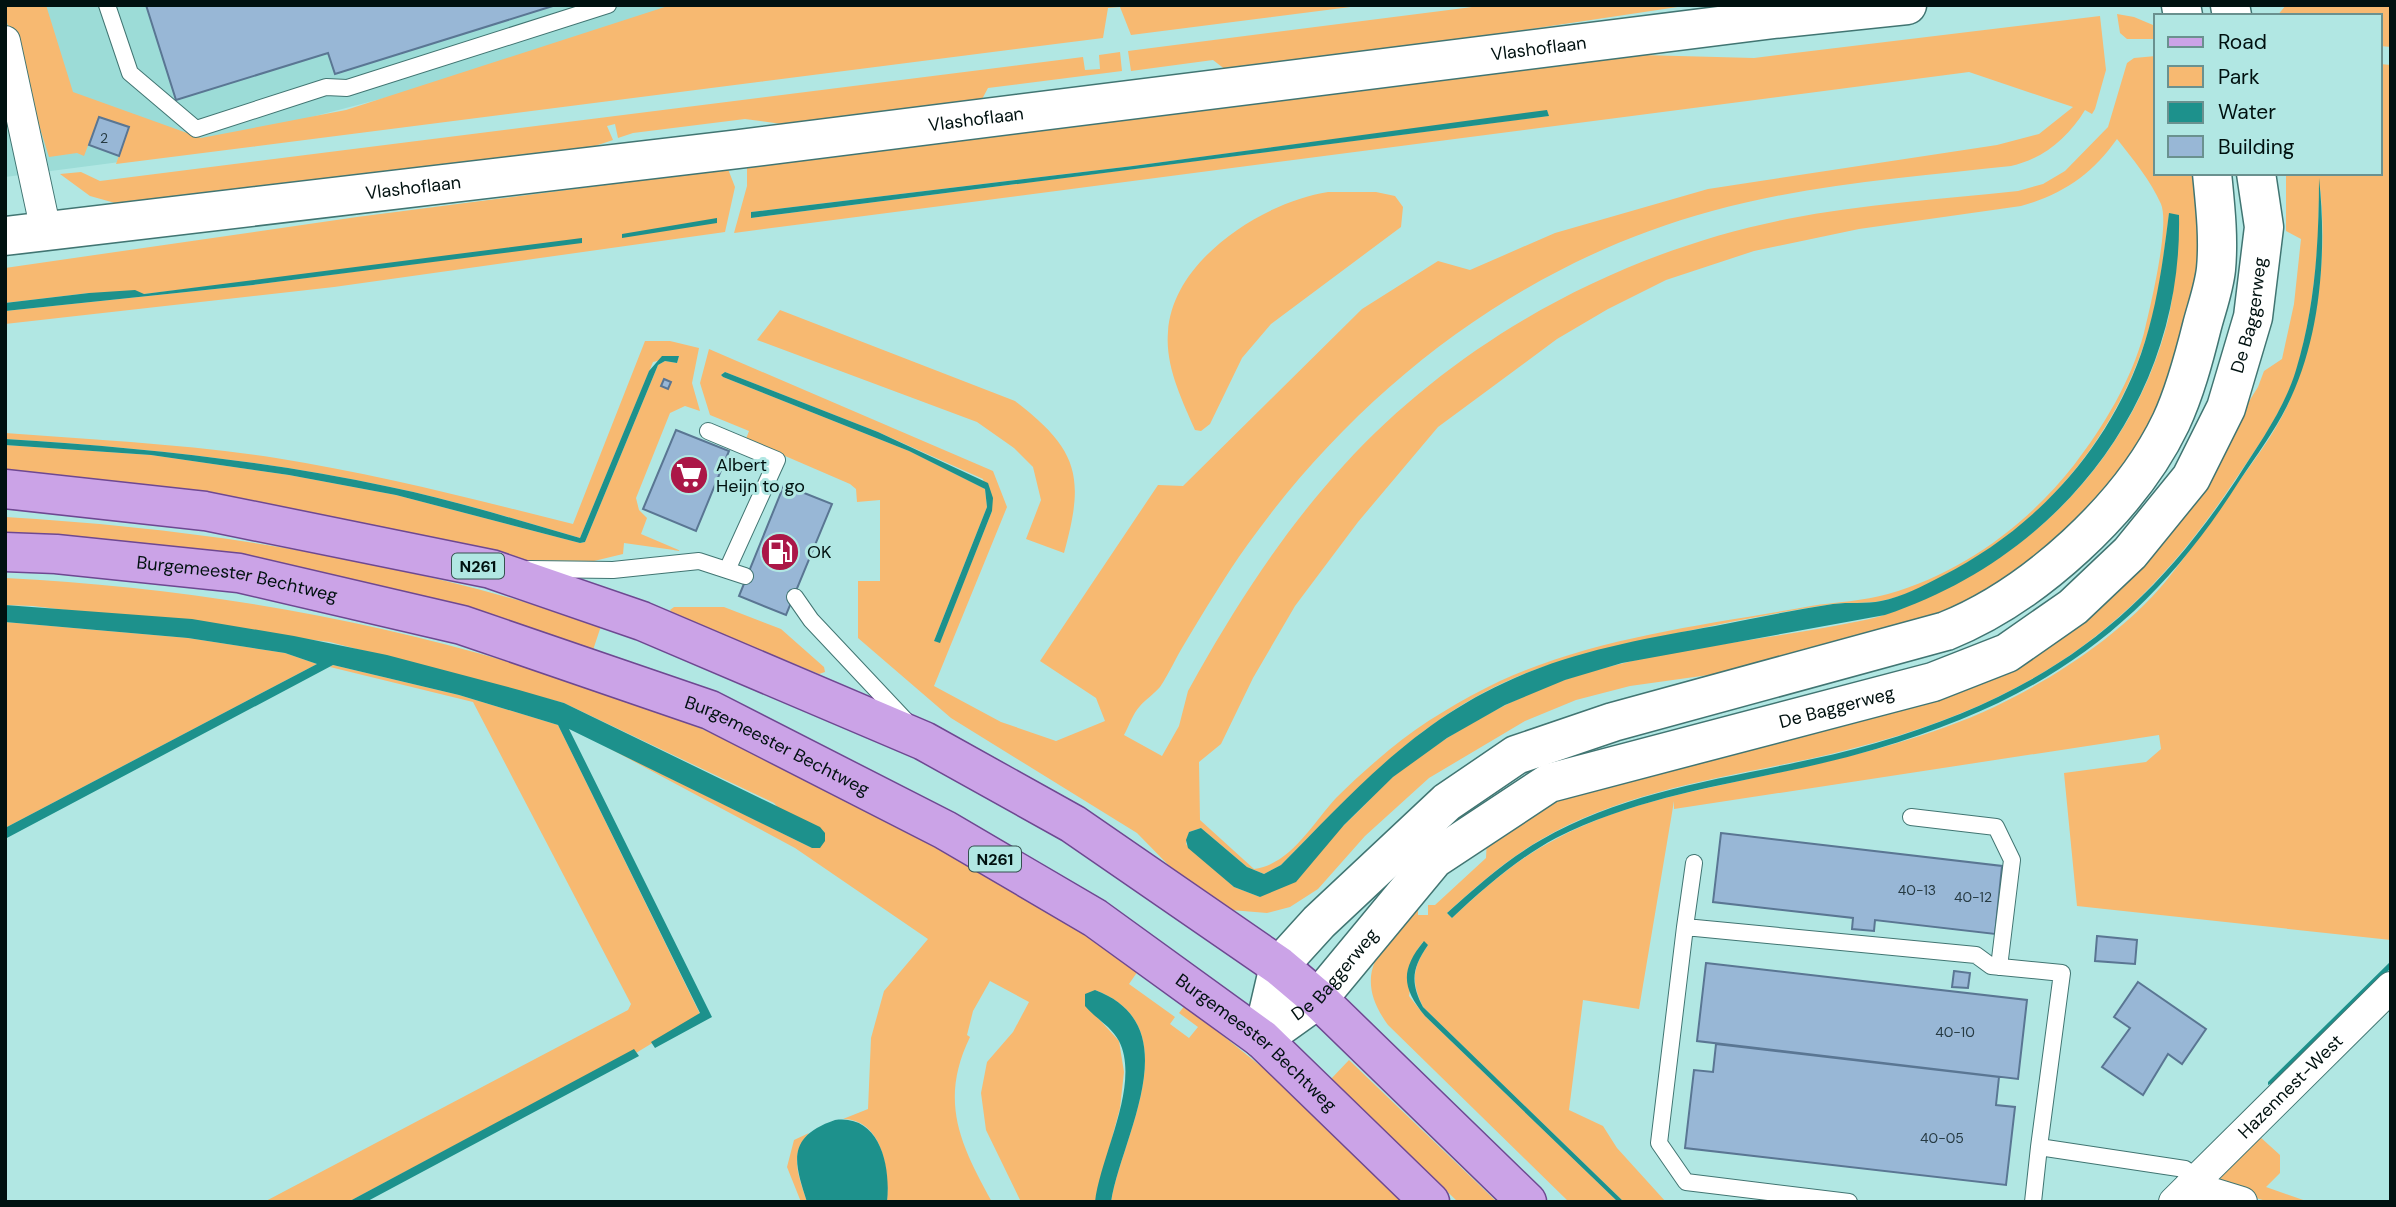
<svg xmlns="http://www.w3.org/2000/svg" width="2396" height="1207" font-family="'DM Sans',sans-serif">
<rect width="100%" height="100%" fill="#b1e7e3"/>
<path fill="#9cdcd7" d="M5,5H741L158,157L5,177Z"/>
<path fill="#f7b971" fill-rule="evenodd" d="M5,5H46L73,92L201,138L346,110L671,5H1366L1131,35L1120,7L1108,8L1103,38L116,164L129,127L99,117L84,156L77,153L49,157L5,16Z
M1488,5H1691L1445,42L1226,70L1213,60L1131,71L1128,51Z
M2286,5H2391V47L2380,46V16H2277Z
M2117,14L2134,17L2153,25L2156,39H2127L2120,33Z
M2100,16L2106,70L2095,109L2092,114L2085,110C2068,138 2043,159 2011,166C1911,177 1810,184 1712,211C1523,262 1361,386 1248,544C1225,576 1205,610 1185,643C1176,657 1169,674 1160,687C1154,694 1145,700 1140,706C1133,713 1129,726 1124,735L1162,756L1179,726L1188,691L1198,673C1240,599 1287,527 1344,465C1459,339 1620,252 1787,219C1863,204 1941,199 2018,191L2043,184L2065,171L2108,127L2127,63L2134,58L2156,56V173H2204L2198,295L2156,418L2096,507L1990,596L1794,663L1630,686L1576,700L1525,721L1429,778L1365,836L1318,889L1290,907L1267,913L1231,910L1186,883L1137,833L951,718L858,638V581H880V500L857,502L856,489L850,484L746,439L749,431L710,415L700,383L709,349L993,471L1007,507L934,686L1001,722L1056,741L1105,721L1096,698L1040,661L1158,485L1183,486L1362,309L1438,261L1470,270L1555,233L1708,189L1997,145L2039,134L2073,107L1969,72L734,233L747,186V167L1572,62L1641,55L1754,58ZM1547,111L1548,116L751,218V212L1133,166ZM2117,139C2132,158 2151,181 2161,204C2170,226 2150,308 2144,333C2131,381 2104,426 2074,465C2027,525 1962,573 1888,594C1864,601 1836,602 1811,606C1706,625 1599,636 1500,681C1461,700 1423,722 1389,750C1371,765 1353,781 1336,798C1312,824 1291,864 1254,869L1200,820L1199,762L1221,744L1253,678L1295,606L1358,522L1438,427L1557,339L1608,309L1666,280L1754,251L1859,229L2021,206C2064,194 2092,174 2117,139ZM2169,214L2178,215C2176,249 2176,286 2168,320C2136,447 2043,549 1923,599C1904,607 1886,616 1865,620C1766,641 1663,647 1567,679C1505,701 1445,735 1394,776C1377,791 1362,809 1345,824C1318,850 1289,873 1260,897L1234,887L1186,844L1189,832L1201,828L1247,867L1264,874L1281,865C1357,789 1425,711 1529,672C1551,663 1576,659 1599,653C1675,632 1754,616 1833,604C1849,602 1865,604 1881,601C1911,595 1942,578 1968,562C2063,507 2132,410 2156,302C2162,273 2165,243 2169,214ZM725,372L878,432L983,479L992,511L940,642L934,641L987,507L985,489L909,451L723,377L721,375Z
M1120,52L1122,71L988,88L981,101L789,125L745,119L633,133L618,138L615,124L607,126L613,140L577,152L278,188L115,203L90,196L60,174L81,172L100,181L1083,57L1085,70L1100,69L1099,55Z
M2380,64L2391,65V940L2077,906L2064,773L2146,762L2161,749L2159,735L1674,809V801L1639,1009L1583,1000L1569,1110L1603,1126L1617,1148L1666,1202H1624L1423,1007C1411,982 1412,968 1428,945L1423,942L1417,950L1409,996L1425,1016L1618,1202H1569L1388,1025C1349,971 1384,946 1418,905V915H1428V905H1435L1486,858L1487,838L1556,797L1936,694L2195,487L2258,387L2264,371L2282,359L2294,304L2301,239L2286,231V173H2380ZM2320,188C2328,258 2317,337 2289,402C2275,434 2252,463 2232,491C2210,521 2189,553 2166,581C2128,627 2071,667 2018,695C1938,738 1845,758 1758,777C1689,792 1619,805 1556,839C1517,859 1484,888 1452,918L1447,913C1477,886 1506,860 1540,840C1629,788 1732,777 1831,754C2015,710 2130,639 2235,480C2258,446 2283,411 2296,372C2309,328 2315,283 2318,237C2319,221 2318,203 2320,188Z
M728,169L735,187L725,232L334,287L5,324V311L253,285L582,242L144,294L89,293L5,303V268L357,217Z
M1328,192H1376L1395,196L1403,207L1401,227L1271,324L1242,358L1210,424L1201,431L1195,430C1182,400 1165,366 1168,332C1172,260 1263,202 1328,192Z
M780,310L1015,401C1079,450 1085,477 1064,553L1026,539L1041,500L1033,467L1014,448L977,422L757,340Z
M645,341H670L699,348L692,383L700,411L685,406L670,413L636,498L639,510L647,518L641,534L681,551L624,543L623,554L594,561L501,560L5,482V445L151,455L289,475L396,495L580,543L585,542L658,365L665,361L677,363L679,356L653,362L580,538C518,520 454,500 390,487C263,460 135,447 5,439V433C96,440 186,444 276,458C376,474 474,499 573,524Z
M5,517C208,529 408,561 601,626L593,650L5,543Z
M5,578C290,592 573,660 829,786C937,839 1039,903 1138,971L1129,984L1175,1017L1170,1024L1189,1038L1198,1027L1179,1013L1185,1005L1305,1102L1409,1202H1111C1121,1137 1191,1026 1095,990L1098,1018L1119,1041L1124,1072L1120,1108L1095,1202H1021L986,1130L981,1093L987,1062L1013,1032L1029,1002L990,981L973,1011L967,1035L970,1037C939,1101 960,1144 992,1202H887C889,1172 884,1120 843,1119L868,1109L871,1038L884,991L928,939L795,848L605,746L812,848L774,803L564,703L330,642L33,606L5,605Z
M674,607H724L781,629L824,667L825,672L819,674L674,615L670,610Z
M5,622L188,638L285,653L317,664L5,828Z
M333,665L459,695L558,725L700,1014L636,1053L634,1050L348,1202H264L628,1010L631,1004L473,702L330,667Z
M2391,1001V1009L2259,1136L2280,1155V1173L2266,1187L2309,1202H2269L2212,1184Z
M1349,1060L1497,1202H1458L1331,1079Z
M809,1133C788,1155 799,1176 807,1202H801L787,1167L794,1140Z"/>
<path fill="#1d918c" d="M1547,110L1549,116L751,218V212L1133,166Z
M2319,178C2327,252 2321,339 2287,406C2274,432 2256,456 2240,480C2147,627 2042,700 1876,749C1770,781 1657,787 1556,838C1517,859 1484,888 1452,918L1447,913C1477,886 1506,860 1541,840C1644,780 1764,776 1876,743C2041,694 2141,623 2236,480C2258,445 2284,410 2296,370C2315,308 2319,243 2319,178Z
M2169,213L2179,215C2183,402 2059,557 1885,615L1622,663L1565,680L1505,705L1447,738L1393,777L1344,825L1296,882L1260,897L1234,887L1188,848L1186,840L1189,832L1201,828L1247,867L1264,874L1281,865C1360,785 1421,715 1529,672C1589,648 1653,637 1715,626C1755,618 1794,610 1833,604C1849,602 1866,604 1881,601C1902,597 1923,586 1942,576C2034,529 2106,452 2141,354C2157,308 2163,261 2169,213Z
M717,218V223L622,238V234Z
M582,238V243L253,285L5,311V303L89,293L135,290L144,294Z
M662,356H679L677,363L665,361L658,365L585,542L580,543L396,495L289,475L151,455L5,445V439C135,447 263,460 390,487C454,500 517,520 580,538L649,371Z
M725,372L878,432L988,483L993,498L992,511L940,643L934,641L987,507L985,489L909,451L723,377L721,375Z
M5,605L192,619L294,636L387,655L519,690L564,703L820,827L825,833V841L820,848H812L569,729L712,1017L655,1048L651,1042L700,1013L558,725L459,695L333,665L5,839V828L317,664L285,653L188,638L5,622Z
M1424,941L1428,945C1412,968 1410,982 1423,1007L1624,1202H1618L1425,1016C1402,988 1400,970 1424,941Z
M2391,961V968L2277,1081L2268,1085V1082Z
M1095,990C1191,1026 1121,1137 1111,1202H1095C1100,1156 1141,1085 1119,1041C1111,1026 1096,1019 1085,1006V994Z
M634,1049L639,1056L366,1202H348Z
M835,1120C880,1114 891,1166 887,1202H807C794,1162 786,1137 835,1120Z"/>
<path fill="#98b7d6" stroke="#5a7693" stroke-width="2" d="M146,5H556L335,74L328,53L176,100Z
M99,117L129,127L119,156L89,145Z
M664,379L671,382L668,389L661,386Z
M676,430L729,451L696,531L643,509Z
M784,485L832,504L786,615L739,596Z
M1721,833L2002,866L1995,934L1875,920L1874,931L1852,929L1853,918L1713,902Z
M2097,936L2137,940L2135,964L2095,961Z
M1706,963L2027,1000L2018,1079L1697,1041Z
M1954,971L1970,973L1968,988L1952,987Z
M2138,982L2206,1029L2182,1064L2168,1054L2143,1095L2102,1067L2130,1028L2114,1017Z
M1716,1044L1999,1077L1996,1105L2015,1107L2006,1185L1685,1148L1694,1070L1713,1072Z"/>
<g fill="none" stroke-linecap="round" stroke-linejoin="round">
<g stroke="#417572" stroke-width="18">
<path id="service" d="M107,5L130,73L196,129L326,87L347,88L608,5
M708,431L777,460L727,570
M530,569L613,570L699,561L745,576
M795,597L811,620L906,721
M1911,817L1996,827L2012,860L1999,967
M1694,863L1685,927L1976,955L1991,966L2062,973L2039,1147
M1685,927L1659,1143L1686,1182L1849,1202
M2033,1202L2039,1147L2185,1169L2198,1178"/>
</g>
<g stroke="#417572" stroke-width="32">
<g id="minor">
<path d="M5,41L46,231"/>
<path d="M2190,1186L2242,1202"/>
<path id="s1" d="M2174,1202L2391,987"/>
</g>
</g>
<g stroke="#417572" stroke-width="41">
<g id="tertiary">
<path d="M2181,5L2183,16"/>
<path d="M2230,5L2232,16"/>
<path id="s2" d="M5,236L739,149L1774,19L1907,5"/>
<path id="s3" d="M1262,1039L1318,999L1434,859L1549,783L1933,682L2007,653L2073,607L2130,553L2191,478L2226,408L2253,317L2264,227L2256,173"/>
<path d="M1262,1039L1279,966L1319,922L1447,802L1516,755L1613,722L1946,631C2033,596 2130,508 2171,422C2185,392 2194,358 2202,326C2207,307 2214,288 2216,269C2219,237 2215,204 2212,173"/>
</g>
</g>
<g stroke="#6e4891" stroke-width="41">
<g id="primary">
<path d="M5,489L205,511L491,569L642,621L924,741L1073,824L1279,966L1318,999L1527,1202"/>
<path id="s4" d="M5,552L56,554L239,573L462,625L710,710L945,830L1095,918L1262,1039L1430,1202"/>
</g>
</g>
<use href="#service" stroke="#fff" stroke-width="16"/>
<use href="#minor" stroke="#fff" stroke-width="30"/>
<use href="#tertiary" stroke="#fff" stroke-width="38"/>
<use href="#primary" stroke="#cba3e7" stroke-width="38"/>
</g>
<defs>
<g id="supermarket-disc" transform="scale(2.0125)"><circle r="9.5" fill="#ab1747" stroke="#b1e7e3"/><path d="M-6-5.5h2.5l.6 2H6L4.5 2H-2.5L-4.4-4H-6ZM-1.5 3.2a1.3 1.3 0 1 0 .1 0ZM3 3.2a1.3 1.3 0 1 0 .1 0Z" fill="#fff"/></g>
<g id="fuel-disc" transform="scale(2.0125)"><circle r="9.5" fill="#ab1747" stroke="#b1e7e3"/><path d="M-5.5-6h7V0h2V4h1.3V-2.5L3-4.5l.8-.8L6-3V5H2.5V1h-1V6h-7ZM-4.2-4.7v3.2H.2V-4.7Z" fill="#fff"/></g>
</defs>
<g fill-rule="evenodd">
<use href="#supermarket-disc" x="689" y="475"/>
<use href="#fuel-disc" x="780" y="552"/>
</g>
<g text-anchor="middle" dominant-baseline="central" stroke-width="6" stroke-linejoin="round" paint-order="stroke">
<g font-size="14" fill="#263a42">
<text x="104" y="138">2</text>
<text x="1917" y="890">40-13</text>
<text x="1973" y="897">40-12</text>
<text x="1955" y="1032">40-10</text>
<text x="1942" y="1138">40-05</text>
</g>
<g fill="#b1e7e3" stroke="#35514f" stroke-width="2">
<rect x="452" y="553.5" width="52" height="25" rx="5"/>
<rect x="969" y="846.5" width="52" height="25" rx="5"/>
</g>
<g font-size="16" font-weight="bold" fill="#001110">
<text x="478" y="566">N261</text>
<text x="995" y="859">N261</text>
</g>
<g font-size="18" fill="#001110" stroke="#b1e7e3">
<text stroke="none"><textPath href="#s2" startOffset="1545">Vlashoflaan</textPath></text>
<text stroke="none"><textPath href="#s2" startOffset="978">Vlashoflaan</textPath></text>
<text stroke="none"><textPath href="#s2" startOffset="411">Vlashoflaan</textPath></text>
<text stroke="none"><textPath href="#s3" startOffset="1295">De Baggerweg</textPath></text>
<text stroke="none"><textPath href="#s4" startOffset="234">Burgemeester Bechtweg</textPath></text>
<text stroke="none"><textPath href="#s3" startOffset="686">De Baggerweg</textPath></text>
<text stroke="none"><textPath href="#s4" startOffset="802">Burgemeester Bechtweg</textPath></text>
<text stroke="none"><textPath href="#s3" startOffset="98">De Baggerweg</textPath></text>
<text stroke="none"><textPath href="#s4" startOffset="1368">Burgemeester Bechtweg</textPath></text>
<text stroke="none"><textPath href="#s1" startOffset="164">Hazennest-West</textPath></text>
</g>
<g font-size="18" fill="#001110" stroke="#b1e7e3" text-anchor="start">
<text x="716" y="465">Albert<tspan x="716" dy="21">Heijn to go</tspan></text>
<text x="807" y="552">OK</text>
</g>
</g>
<rect width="2396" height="1207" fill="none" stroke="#001110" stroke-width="14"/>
<rect x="2154" y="14" width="228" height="161" fill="#b1e7e3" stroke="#6a918f" stroke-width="2"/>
<rect x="2168" y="37" width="35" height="10" fill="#cba3e7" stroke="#6a918f" stroke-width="2"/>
<text x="2218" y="49" font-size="21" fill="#001110">Road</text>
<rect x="2168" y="66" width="35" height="21" fill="#f7b971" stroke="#6a918f" stroke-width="2"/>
<text x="2218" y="84" font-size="21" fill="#001110">Park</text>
<rect x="2168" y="102" width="35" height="21" fill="#1d918c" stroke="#6a918f" stroke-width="2"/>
<text x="2218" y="119" font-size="21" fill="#001110">Water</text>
<rect x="2168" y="136" width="35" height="21" fill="#98b7d6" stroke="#6a918f" stroke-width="2"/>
<text x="2218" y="154" font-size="21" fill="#001110">Building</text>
</svg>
